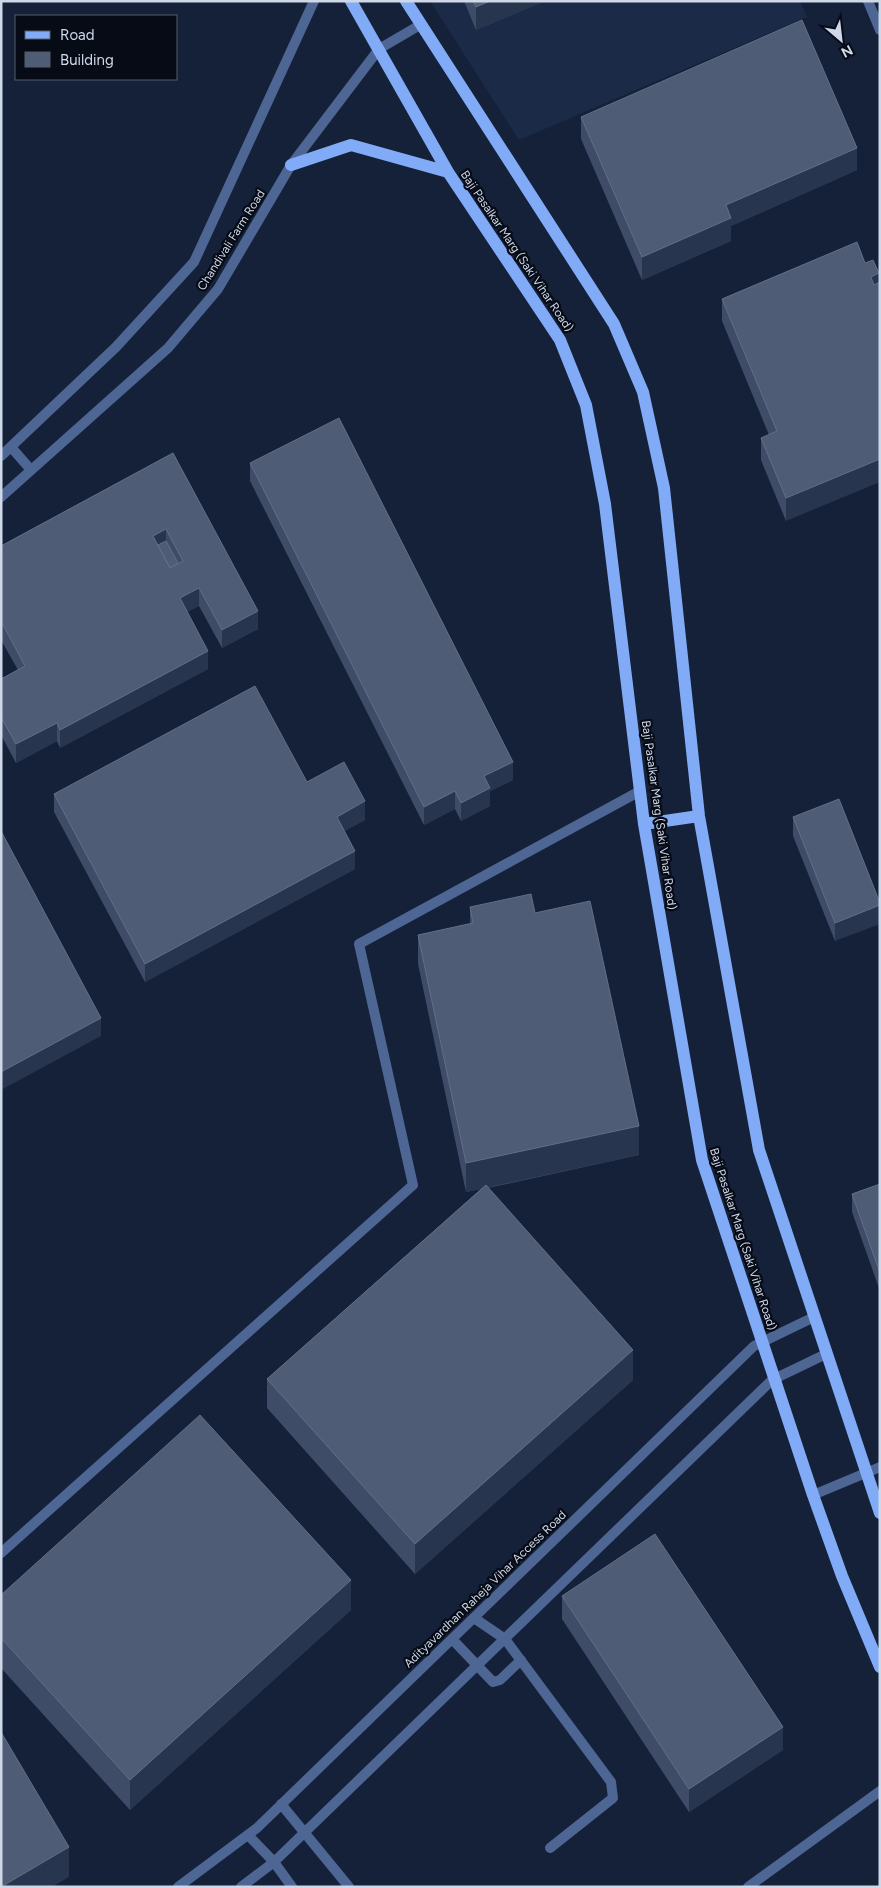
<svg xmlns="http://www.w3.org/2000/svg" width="881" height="1888" font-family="Figtree,sans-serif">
<rect width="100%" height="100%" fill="#142139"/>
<path fill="#1b2a47" d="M430,1H800L807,17L519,140Z"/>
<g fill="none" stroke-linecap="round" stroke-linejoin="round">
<path stroke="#4d6694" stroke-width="10" d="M868,1L880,30
M813,1495L880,1467
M1,1553L413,1185L359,944L640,791"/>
<path stroke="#4d6694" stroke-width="10" d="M474,1618L505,1639L611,1782L613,1798L550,1848
M452,1639L493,1682L500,1680L521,1660
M281,1804L349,1887
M248,1835L274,1862L292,1887
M178,1887L257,1828L754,1346L814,1317
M241,1887L274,1862L772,1380L826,1354
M748,1887L880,1791"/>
<path stroke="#4d6694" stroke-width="10" d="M11,447L31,470
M1,456L116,347L194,262L314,1
M1,497L168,348L218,289L291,165L379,49L420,25"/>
<path stroke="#81abf7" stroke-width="12" d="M351,1L448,172L560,340L586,405L605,504L644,824L702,1160L813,1495L842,1576L880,1667
M406,1L614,324L643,392L664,488L699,816L759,1150L880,1513
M291,165L351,145L448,172
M644,824L699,816"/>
</g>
<path fill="#3f4c67" d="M464,1H545L476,30Z
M581,117L857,170L731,226V241L642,280L581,139Z
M857,242L786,521L761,460V438L769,435L722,321V299Z
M173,453L258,629L222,648L199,606L187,612L208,669L60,748L57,741L16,763L1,735V679L18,670L1,640V546Z
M250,463L513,780L490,791V806L461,821L455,809L424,825L250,481Z
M307,782L365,820L344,831L355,869L145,982L54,812V794Z
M793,817L880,903L835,941L793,836Z
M470,907L535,913L639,1155L488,1188L633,1380L415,1574L267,1408V1379L481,1189L466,1192L418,964V935L470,924Z
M880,1184V1291L852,1212V1194Z
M1,1595L351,1610L130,1810L1,1668Z
M562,1596L783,1750L689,1812L562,1619Z"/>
<path fill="#27354f" d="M490,1H545L476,30V7Z
M857,148V170L731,226V241L642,280V257L726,205Z
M879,273V296L871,277Z
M880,459V482L786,521V498Z
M166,529V548H153V536Z
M199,588V606L180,616V598Z
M258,611V629L222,648V630Z
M208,651V669L60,748V730Z
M57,723V741L16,763V744Z
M513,762V780L490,791V806L461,821V803L484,776Z
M455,791V809L424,825V807Z
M365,801V820L337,835V817Z
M355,851V869L145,982V964Z
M880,905V924L835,941V923Z
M101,1018V1036L1,1090V1072Z
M639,1126V1155L466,1192V1163Z
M633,1350V1380L415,1574V1544Z
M351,1580V1610L130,1810V1780Z
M783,1727V1750L689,1812V1789Z
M69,1847V1877L52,1887H1Z"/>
<path fill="#4e5c75" stroke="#626f87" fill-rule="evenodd" d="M473,1H490L476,7Z
M802,20L857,148L726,205L731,218L642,257L581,117Z
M857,242L865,263L873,260L879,273L871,277L874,285L880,282V459L786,498L761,438L777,431L722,299Z
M339,418L513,762L484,776L490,788L461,803L455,791L424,807L250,463Z
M173,453L258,611L222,630L199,588L180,598L208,651L60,730L57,723L16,744L1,717V679L25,666L1,621V546ZM166,529L183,561L170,568L153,536Z
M166,541L178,563L170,568L158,545Z
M255,686L307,782L344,762L365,801L337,817L355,851L145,964L54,794Z
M839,799L880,903V905L835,923L793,817Z
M1,831L101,1018L1,1072Z
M531,894L535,913L590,901L639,1126L466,1163L418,935L473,923L470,907Z
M880,1184V1273L852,1194Z
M486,1185L633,1350L415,1544L267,1379Z
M200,1415L351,1580L130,1780L1,1638V1595Z
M655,1534L783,1727L689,1789L562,1596Z
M1,1732L69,1847L1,1887Z"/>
<g text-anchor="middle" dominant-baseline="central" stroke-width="4.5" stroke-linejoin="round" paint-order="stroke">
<g font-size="12" fill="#cfd8e8" stroke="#060b16">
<text transform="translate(231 240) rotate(-58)">Chandivali Farm Road</text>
<text transform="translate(517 251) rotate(56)">Baji Pasalkar Marg (Saki Vihar Road)</text>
<text transform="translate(659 815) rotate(82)">Baji Pasalkar Marg (Saki Vihar Road)</text>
<text transform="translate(743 1239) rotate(72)">Baji Pasalkar Marg (Saki Vihar Road)</text>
<text transform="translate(485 1589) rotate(-44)">Adityavardhan Raheja Vihar Access Road</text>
</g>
</g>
<rect width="881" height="1888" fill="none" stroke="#cfd8e8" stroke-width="5"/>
<rect x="15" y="15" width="162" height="65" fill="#060b16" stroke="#565d6a"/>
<rect x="25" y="31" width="25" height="8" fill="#81abf7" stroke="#565d6a"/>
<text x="60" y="40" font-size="15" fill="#cfd8e8">Road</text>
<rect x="25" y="52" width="25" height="15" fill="#4e5c75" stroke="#565d6a"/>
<text x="60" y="65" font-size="15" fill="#cfd8e8">Building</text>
<g transform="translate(841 40) rotate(152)" stroke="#060b16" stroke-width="4" paint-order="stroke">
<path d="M0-4L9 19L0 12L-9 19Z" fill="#cfd8e8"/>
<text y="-8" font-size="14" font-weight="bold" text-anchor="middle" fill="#cfd8e8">N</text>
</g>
</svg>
